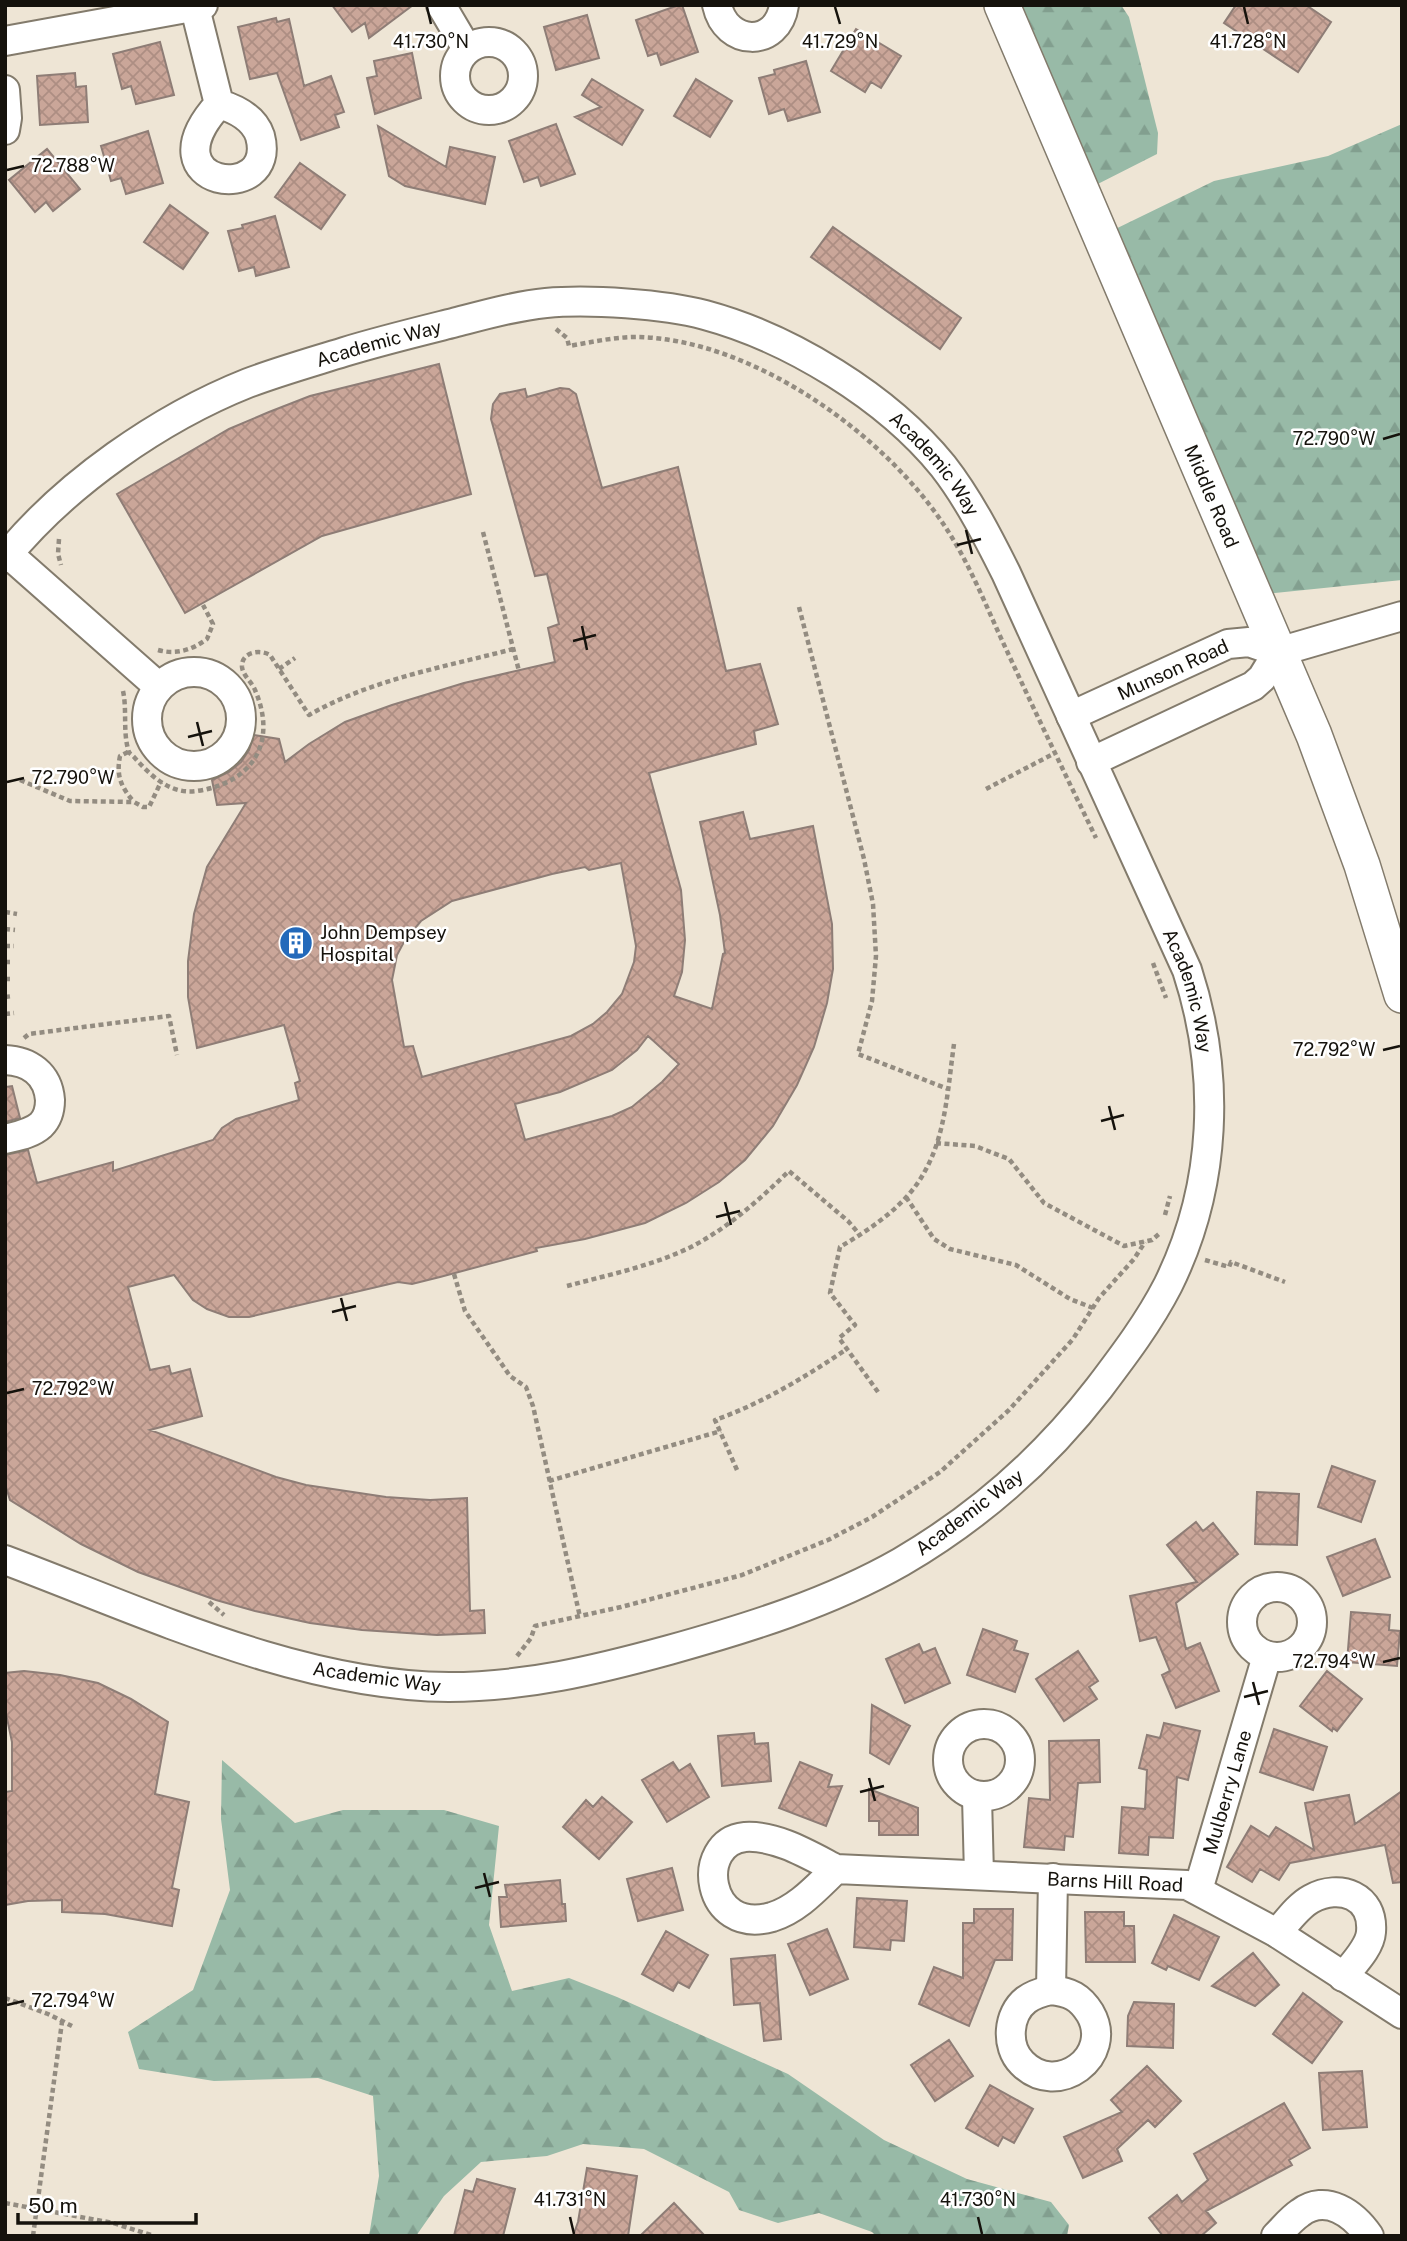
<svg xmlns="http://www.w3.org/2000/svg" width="1407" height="2241" font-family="'Public Sans',sans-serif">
<defs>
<pattern id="forest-firs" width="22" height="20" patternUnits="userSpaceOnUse" patternTransform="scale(1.75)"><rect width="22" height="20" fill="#98baa7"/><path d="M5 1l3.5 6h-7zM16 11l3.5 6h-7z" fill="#829f8f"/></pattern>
<pattern id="building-cross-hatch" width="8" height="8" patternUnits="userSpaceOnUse" patternTransform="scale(1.75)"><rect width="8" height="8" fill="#caa699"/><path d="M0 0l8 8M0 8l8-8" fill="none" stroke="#ad8e83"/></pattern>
</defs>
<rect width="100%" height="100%" fill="#eee5d5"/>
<path fill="url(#forest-firs)" d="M1002,5H1121L1129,17L1158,133L1157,154L1082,192Z
M1402,124V580L1254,595L1101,236L1214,181L1328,156Z
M222,1760L295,1823L343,1810H444L499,1826L489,1925L512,1991L569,1978L617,1997L788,2074L884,2140L967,2179L1051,2202L1069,2225L1067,2236H876L872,2232L819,2213L778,2223L739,2210L729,2192L644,2149L583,2144L547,2156L481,2162L444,2196L416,2236H369L379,2176L373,2096L318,2078L214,2081L139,2069L128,2032L193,1990L230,1890L221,1819Z"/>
<path fill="url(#building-cross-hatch)" stroke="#8e7d76" stroke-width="2" fill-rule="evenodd" d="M332,5H413L369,38L365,23L352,32Z
M679,5H682L698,52L661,65L657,53L648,56L636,20Z
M1236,5H1306L1331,22L1298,72L1224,23Z
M587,15L599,58L556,70L544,27Z
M276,18L277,22L289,19L304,86L331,76L344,112L335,115L339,127L301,140L277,73L250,79L238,27Z
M856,29L901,56L881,88L871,82L865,92L831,71Z
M160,42L174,95L136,104L131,86L122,89L113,54Z
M412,53L421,98L375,114L367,78L377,76L374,61Z
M806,61L820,112L788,121L784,109L769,114L759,78L775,74L774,70Z
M75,73L76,87L86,86L88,122L40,125L37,76Z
M592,79L643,110L622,145L575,117L601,107L582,95Z
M696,79L732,101L710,137L674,116Z
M556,124L575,174L541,186L538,177L524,182L509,141Z
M378,126L446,167L450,147L495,157L485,204L405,186L389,176Z
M148,131L163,183L126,194L121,178L111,181L101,146Z
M47,149L80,189L53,211L46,202L35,212L9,180Z
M300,163L345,195L321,229L275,197Z
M170,205L208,233L183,269L144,242Z
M275,216L289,267L256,276L254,267L239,271L228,231L243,228L242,225Z
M833,227L961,318L940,349L811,257Z
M439,364L471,494L322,536L185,613L117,494L229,429L269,412L310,396Z
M560,388L569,389L576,394L602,488L678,467L726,671L760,664L778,724L754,731L756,744L649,773L681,890L685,940L682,972L674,996L712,1009L723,954L725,953L720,915L700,822L743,812L750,839L813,826L832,924L833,969L827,1003L814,1047L797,1085L773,1126L745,1160L719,1182L686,1203L645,1223L585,1239L536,1248L537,1251L440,1277L412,1284L398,1282L249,1317H229L207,1309L193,1300L174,1275L128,1287L150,1370L169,1366L171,1374L190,1369L202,1416L150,1430L276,1477L306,1485L386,1497L430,1500L467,1498L470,1611L484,1610L485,1633L437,1635L362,1630L310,1623L255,1611L216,1600L138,1572L81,1544L10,1500L5,1484V1155L28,1150L37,1183L113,1162V1171L213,1140L222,1128L236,1119L299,1100L295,1083L300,1081L284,1025L197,1048L188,997V961L194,914L207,867L246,803L217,805L212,780L229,772L241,762L249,750L254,735L279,739L285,762L309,744L345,722L392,705L464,683L555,662L548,628L559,624L547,574L535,576L491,419L493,404L500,394L525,389L527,397ZM621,863L636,946L634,962L622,994L607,1012L593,1024L571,1036L422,1077L413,1046L404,1047L392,980L397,955L405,940L421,921L452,901L552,874L585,867L589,870ZM648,1036L679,1064L662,1082L632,1107L612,1116L525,1140L515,1104L560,1092L612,1070L637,1050Z
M12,1086L20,1118L5,1122V1087Z
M1332,1466L1375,1481L1361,1522L1318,1507Z
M1257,1492L1299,1494L1297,1545L1255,1544Z
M1196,1522L1203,1531L1213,1523L1238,1554L1176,1603L1186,1649L1200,1643L1219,1691L1176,1708L1162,1675L1170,1671L1156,1637L1140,1641L1130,1596L1197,1582L1167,1545Z
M1375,1539L1390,1577L1343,1596L1327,1557Z
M1351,1612L1390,1615L1389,1630L1400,1631L1397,1666L1347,1662Z
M983,1629L1017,1641L1014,1650L1028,1654L1015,1692L967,1675Z
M919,1644L923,1653L935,1648L950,1683L905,1703L886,1659Z
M1078,1651L1098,1681L1089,1687L1097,1699L1064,1721L1036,1679Z
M24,1671L60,1675L98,1683L131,1699L168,1722L155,1794L189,1802L172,1888L179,1890L172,1926L105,1914L62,1912V1900L28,1901L5,1905V1792L12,1791V1742L5,1709V1673Z
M1327,1671L1362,1699L1337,1731L1333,1728L1332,1731L1300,1706Z
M872,1705L910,1726L889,1764L870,1753Z
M1164,1723L1200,1731L1188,1780L1177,1777L1173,1838L1149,1837L1148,1855L1119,1853L1122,1807L1145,1809L1147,1770L1139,1768L1147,1735L1160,1738Z
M1274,1729L1327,1747L1313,1790L1260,1772Z
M754,1733L755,1744L768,1743L771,1781L722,1786L718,1736Z
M1099,1740L1100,1782L1078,1783L1073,1837L1065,1836L1064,1850L1024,1847L1029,1798L1050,1800L1049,1741Z
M673,1762L679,1771L690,1764L709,1797L667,1822L642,1780Z
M800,1762L832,1775L828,1787L842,1786L826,1826L779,1808Z
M869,1789L918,1808V1835H879V1821H869Z
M1402,1791V1882L1393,1883L1385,1845L1290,1863L1279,1880L1260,1869L1252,1882L1227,1867L1251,1826L1269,1837L1276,1827L1314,1850L1305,1803L1349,1795L1355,1824Z
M602,1797L632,1822L599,1859L563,1827L586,1800L593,1807Z
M672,1868L683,1910L638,1921L627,1879Z
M560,1880L562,1904H565L566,1921L501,1927L499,1897H507L505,1885Z
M857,1898L907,1901L904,1941L891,1940L890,1950L854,1947Z
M974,1909H1013L1012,1960H995L969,2026L919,2004L934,1967L963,1978V1923H974Z
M1085,1912H1124V1926H1134L1135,1962H1086Z
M1174,1915L1219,1937L1199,1980L1168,1966L1166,1970L1152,1963Z
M827,1929L848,1979L810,1995L788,1944Z
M666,1931L708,1955L689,1988L678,1982L673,1991L642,1974Z
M1253,1953L1279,1985L1255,2006L1212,1986Z
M775,1955L781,2039L764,2041L760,2003L734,2005L731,1959Z
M1303,1993L1342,2022L1312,2063L1273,2034Z
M1134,2002L1174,2004L1173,2048L1127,2046L1128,2016Z
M949,2040L973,2076L935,2101L911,2065Z
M1147,2066L1181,2101L1155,2127L1148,2120L1117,2149L1122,2161L1083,2178L1064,2137L1122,2112L1111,2100Z
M1362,2071L1367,2127L1323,2130L1319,2073Z
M990,2085L1033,2109L1014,2143L1003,2137L998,2146L966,2128Z
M1284,2103L1310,2148L1289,2160L1292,2165L1206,2211L1216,2223L1201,2236H1163L1149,2218L1177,2195L1182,2202L1208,2180L1194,2154Z
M587,2168L637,2176L628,2236H573L578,2222Z
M477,2179L515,2189L503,2236H454L465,2190L473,2192Z
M674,2203L705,2236H640Z"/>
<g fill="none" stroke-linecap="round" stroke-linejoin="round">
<g stroke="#837b6c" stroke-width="32">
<g id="minor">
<path d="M441,5L467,49"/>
<path d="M717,5C726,47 778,48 784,5"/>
<path d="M195,8L219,104C142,188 279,206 260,136C254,118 236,109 219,104"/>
<path d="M5,41L203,5"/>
<circle cx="489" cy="76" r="34"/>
<path d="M5,90L7,118L5,130"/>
<path d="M5,551L159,687"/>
<path id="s1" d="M5,558C65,484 160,418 248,383C280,371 312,362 344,352C380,341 417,332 453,323C484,315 515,306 546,303C589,299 664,304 705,315C790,338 887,397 943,466C968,498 988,537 1006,573L1187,970C1221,1074 1217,1186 1168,1285C1149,1322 1124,1355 1099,1388C1045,1458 978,1517 901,1562C829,1603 748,1628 669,1650C596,1670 525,1687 449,1687C299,1686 144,1612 5,1560"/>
<circle cx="194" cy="719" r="47"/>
<path id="s2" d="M1071,716L1228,644L1249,642L1278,652L1402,616"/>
<path d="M1091,762L1253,686L1262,678L1278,652"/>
<path d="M5,1060C29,1061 48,1074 50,1100C50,1109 48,1118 41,1125C31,1134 17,1136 5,1139"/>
<circle cx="1277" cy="1622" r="35"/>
<circle cx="984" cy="1760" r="36"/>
<path d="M977,1797L979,1875"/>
<path id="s3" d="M836,1869C817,1887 798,1909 772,1917C705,1936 694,1842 745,1837C776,1835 809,1855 836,1869L1187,1885L1277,1933L1402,2014"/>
<path id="s4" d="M1198,1890L1267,1656"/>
<path d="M1277,1933C1287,1922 1298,1906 1311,1899C1340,1883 1374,1896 1371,1932C1370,1948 1352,1965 1343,1977"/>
<path d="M1051,1990C1070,1992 1080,1997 1090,2013C1115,2056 1057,2099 1022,2063C1005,2046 1008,2014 1026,2000C1034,1994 1042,1992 1051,1990Z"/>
<path d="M1051,1990L1053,1878"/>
<path d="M1276,2236C1284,2228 1291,2219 1300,2213C1326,2193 1354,2214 1369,2236"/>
</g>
</g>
<g stroke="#837b6c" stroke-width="38">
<g id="tertiary">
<path id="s5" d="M1002,5L1314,735L1362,865L1402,995"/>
</g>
</g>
<path stroke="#938c81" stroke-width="4.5" stroke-dasharray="5 3.5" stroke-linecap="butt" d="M556,329L567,338L569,346C592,342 614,337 637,337C752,339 885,434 946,528C971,566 988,611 1007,651C1036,714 1066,776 1096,838
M483,532L519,671
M59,539L58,554L61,565
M799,607L864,859L873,904L876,956L872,1001L858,1054L948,1089
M158,650C176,655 192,650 207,639L213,624L203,605
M279,669L295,658
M123,691C127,709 123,731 128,749C129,754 130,753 134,757C150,775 170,795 197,791C252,783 278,743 255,690C252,682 243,676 242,667C241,652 260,649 270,655L309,715C372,679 445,667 513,649
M128,752L120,756C116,776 121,787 134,802
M20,780L70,801L134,802L143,807H149L161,782
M986,789L1055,753
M5,912L17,914
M5,929L15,930
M5,946H14
M5,962H13
M1153,963L1166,998
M5,979H12
M5,997L13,996
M5,1014L14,1013
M24,1038L29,1034L169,1016L177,1055
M936,1143L975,1146L1009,1159L1044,1203L1124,1246L1152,1240L1160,1233
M906,1197L934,1239L950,1249L1016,1265L1070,1299L1093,1308
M1165,1215L1170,1196
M1205,1260L1229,1267L1231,1262L1285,1282
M454,1274L465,1311L510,1376L526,1387L533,1406L580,1617
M567,1286C608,1275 652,1266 691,1247C728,1228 759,1200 789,1171L848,1221L860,1235
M878,1392L839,1338L855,1325L830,1293L840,1247C872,1228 907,1205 925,1171C946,1134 948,1086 954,1044
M737,1470L715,1420C763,1403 805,1377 847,1349
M549,1481L721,1431
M209,1602L224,1615
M517,1656L531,1638L535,1626L621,1607L742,1575L828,1540L872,1517L940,1472L1009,1410L1073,1339L1099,1298L1134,1259L1145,1242
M5,1998L48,2014L72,2026
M5,2203L113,2223L154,2236
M33,2236L62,2022"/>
<use href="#minor" stroke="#fff" stroke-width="28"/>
<use href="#tertiary" stroke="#fff" stroke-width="35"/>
</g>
<path fill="none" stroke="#15120c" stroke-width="2.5" d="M427,7L431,24M835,7L840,24M1244,7L1248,24M7,170L24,166M1383,439L1400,434M966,530L972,554M957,545L981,539M582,626L587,650M573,641L596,635M197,722L203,746M188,737L212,731M7,782L24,778M1383,1050L1400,1046M1109,1106L1115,1130M1101,1121L1124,1115M725,1202L731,1225M716,1217L740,1211M341,1298L347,1321M332,1312L356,1306M7,1393L24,1389M1383,1662L1400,1658M1253,1682L1259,1705M1244,1697L1268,1691M869,1778L875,1801M860,1792L884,1786M484,1873L490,1897M475,1888L499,1882M7,2005L24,2001M570,2217L574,2234M978,2217L982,2234"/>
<defs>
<g id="building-disc" transform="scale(1.75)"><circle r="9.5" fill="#2369ba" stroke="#fff"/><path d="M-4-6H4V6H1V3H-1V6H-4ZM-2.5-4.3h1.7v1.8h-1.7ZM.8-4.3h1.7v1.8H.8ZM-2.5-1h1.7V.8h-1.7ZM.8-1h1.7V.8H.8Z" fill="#fff"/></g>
</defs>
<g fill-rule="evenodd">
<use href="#building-disc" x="296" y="943"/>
</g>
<g text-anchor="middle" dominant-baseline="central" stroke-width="5" stroke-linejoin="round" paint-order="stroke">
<g font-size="19" fill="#15120c" stroke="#fff">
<text stroke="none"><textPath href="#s1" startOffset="439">Academic Way</textPath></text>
<text stroke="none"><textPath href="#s1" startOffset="1050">Academic Way</textPath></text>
<text stroke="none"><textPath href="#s5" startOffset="534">Middle Road</textPath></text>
<text stroke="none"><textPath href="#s2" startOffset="112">Munson Road</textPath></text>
<text stroke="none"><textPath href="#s1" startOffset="1638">Academic Way</textPath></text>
<text transform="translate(969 1512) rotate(-37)">Academic Way</text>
<text transform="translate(377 1677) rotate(8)">Academic Way</text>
<text stroke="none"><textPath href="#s4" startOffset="102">Mulberry Lane</textPath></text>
<text stroke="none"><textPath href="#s3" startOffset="598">Barns Hill Road</textPath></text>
</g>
<g font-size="19" fill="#15120c" stroke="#fff" text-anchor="start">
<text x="320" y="932">John Dempsey<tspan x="320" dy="22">Hospital</tspan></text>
</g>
</g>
<g font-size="18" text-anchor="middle" fill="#15120c" stroke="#fff" stroke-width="5" stroke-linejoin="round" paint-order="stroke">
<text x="431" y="48">41.730°N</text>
<text x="840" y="48">41.729°N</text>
<text x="1248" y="48">41.728°N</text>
<text x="73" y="172">72.788°W</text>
<text x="1334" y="445">72.790°W</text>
<text x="73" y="784">72.790°W</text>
<text x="1334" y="1056">72.792°W</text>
<text x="73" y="1395">72.792°W</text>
<text x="1334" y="1668">72.794°W</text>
<text x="73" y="2007">72.794°W</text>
<text x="570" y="2206">41.731°N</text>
<text x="978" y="2206">41.730°N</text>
</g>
<rect width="1407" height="2241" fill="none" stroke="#15120c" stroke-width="14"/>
<path d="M18 2213v10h178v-10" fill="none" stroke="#15120c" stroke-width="3.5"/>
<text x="28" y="2213" font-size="21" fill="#15120c" stroke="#ffffff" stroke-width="5" paint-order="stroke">50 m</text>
</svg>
